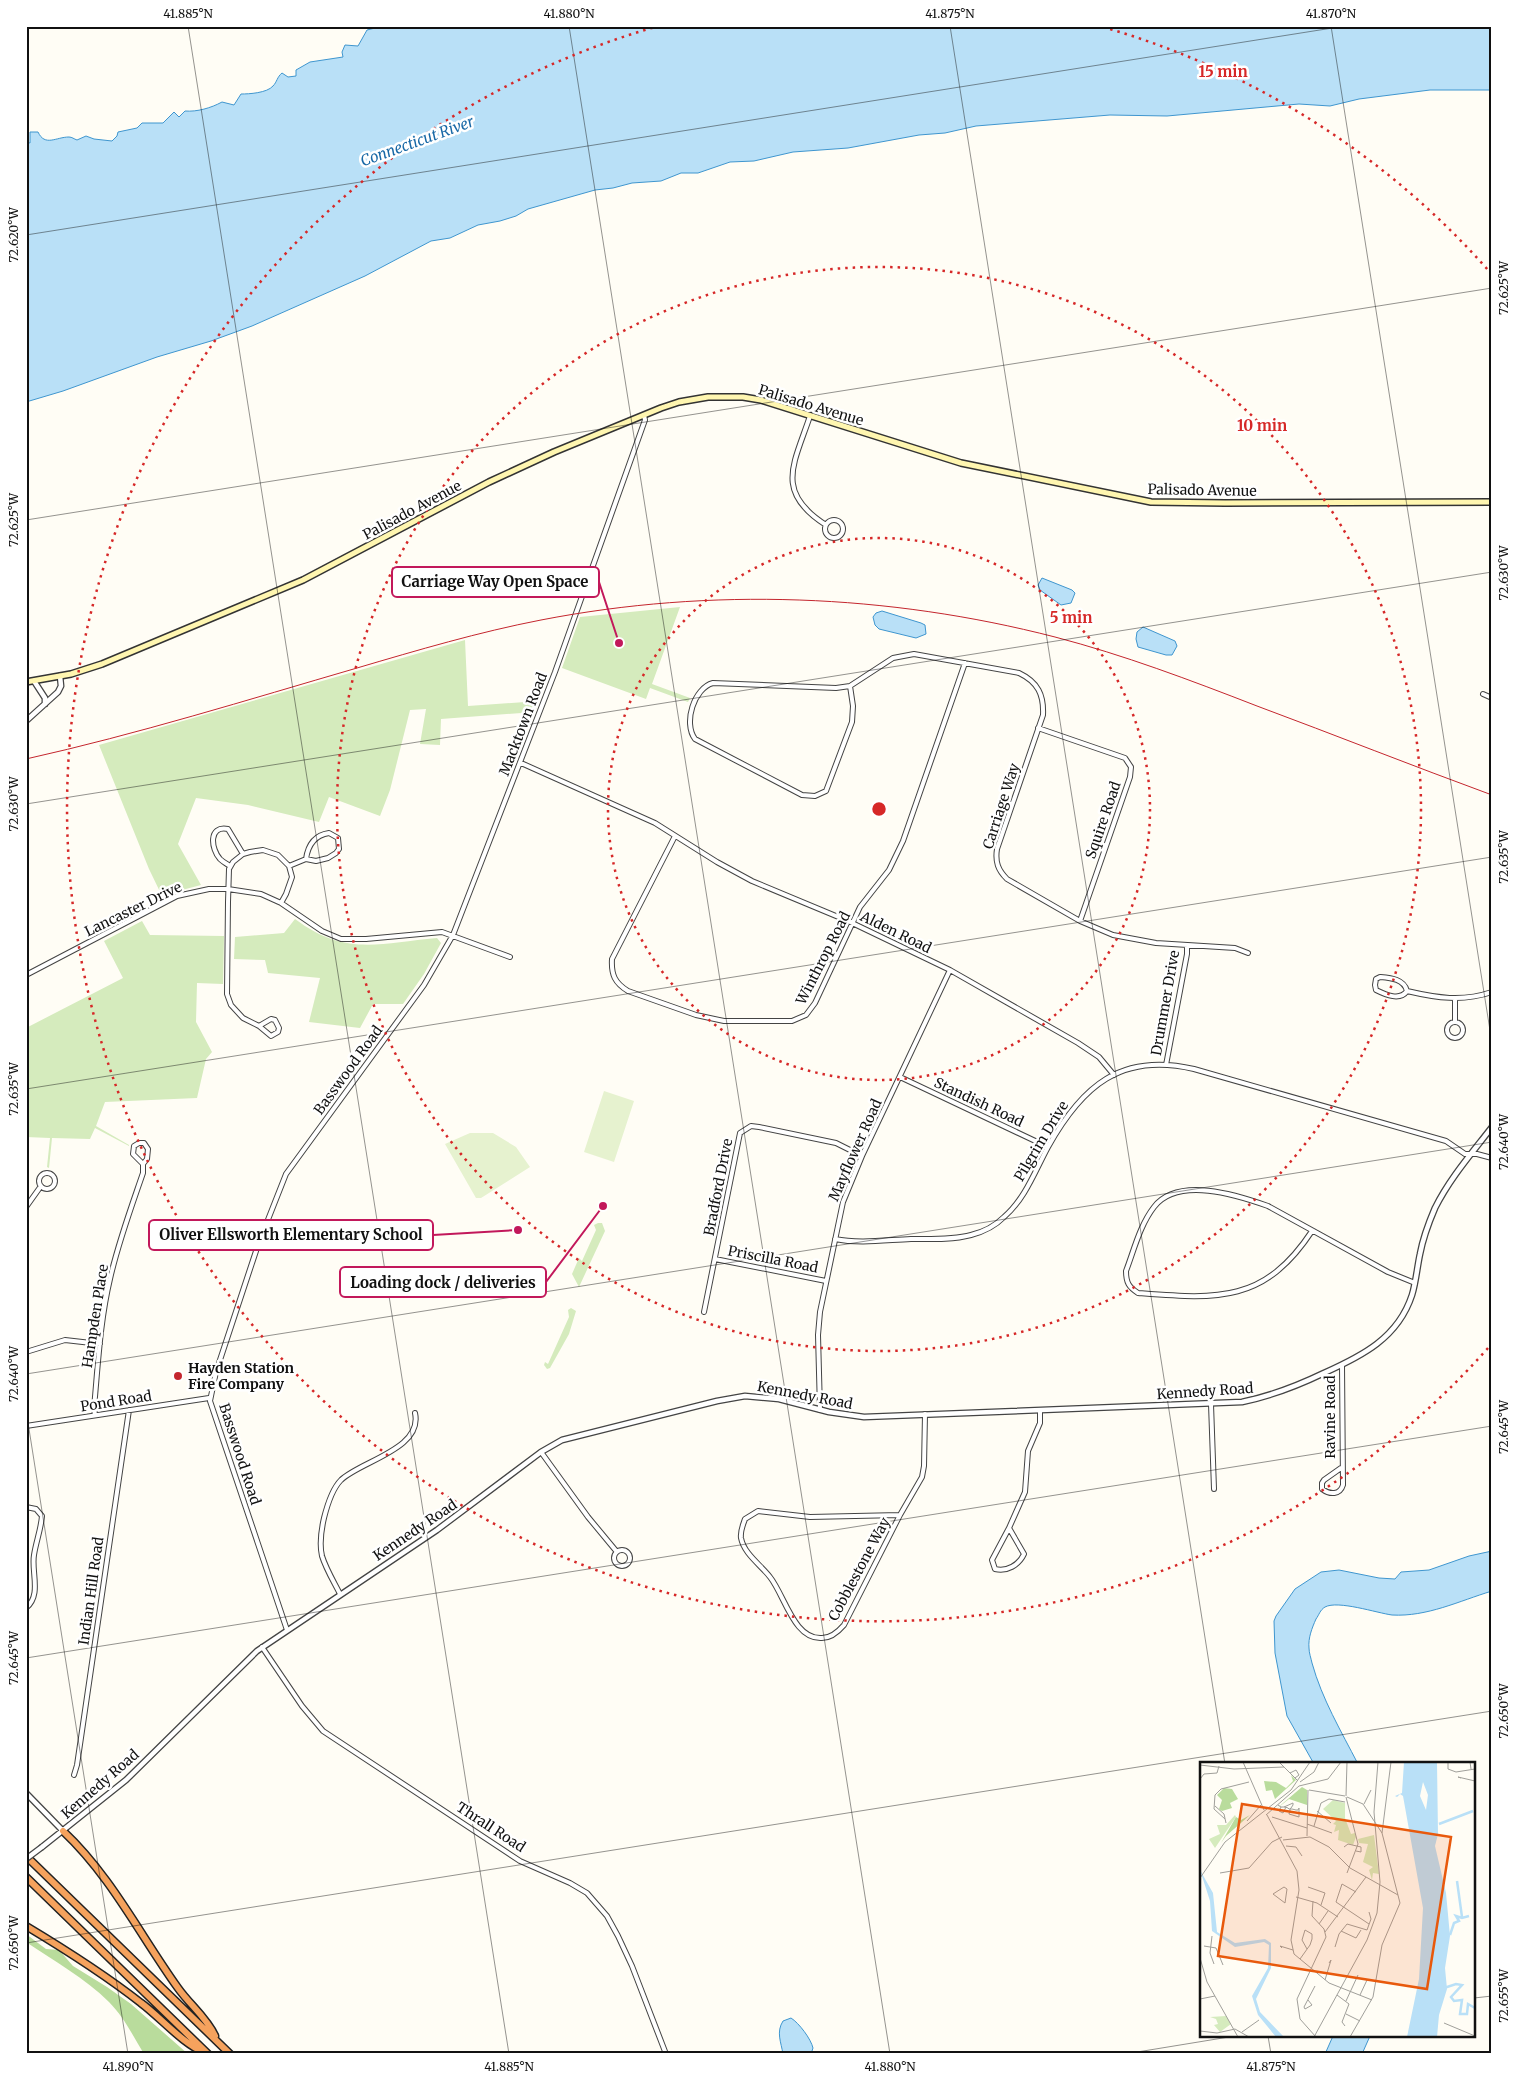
<svg xmlns="http://www.w3.org/2000/svg" width="1518" height="2080" font-family="Merriweather,serif">
<rect width="100%" height="100%" fill="#fffdf5"/>
<path fill="#d5ebbd" d="M680,607L652,684L690,698L688,702L650,688L646,699L562,668L580,617Z
M465,640L468,706L539,701L535,712L441,719L440,745L420,744L426,709L410,710L390,790L380,816L329,797L319,822L248,805L196,798L178,844L201,885L182,890L163,898L149,869L99,745Z
M295,919C346,957 379,943 437,938L441,943L424,974L403,1004H373L360,1028L309,1022L320,978L268,973L265,960L234,959L235,937L284,933Z
M142,921L150,935L224,936L223,984L197,983L196,1022L212,1052L206,1059L197,1098L105,1102L96,1126L129,1145V1146L95,1128L90,1139L52,1138L49,1168L47,1167L50,1138L26,1137V1028L123,978L104,941Z
M598,1223H602L605,1231L579,1287L572,1274L579,1258L582,1261L596,1230L594,1225Z
M571,1308L576,1311L569,1334L550,1368L547,1369L544,1365L545,1362L548,1364L569,1317L568,1310Z"/>
<path fill="#b9dc9c" d="M26,1934L46,1949L59,1950L73,1966L107,1987L131,2004L188,2054H144C133,2036 124,2017 109,2002C85,1978 54,1961 26,1942Z"/>
<path fill="#e6f2cf" d="M604,1091L634,1101L614,1162L584,1152Z
M470,1133H493L516,1147L530,1167L481,1198H476L445,1144Z"/>
<path fill="#b9e0f7" stroke="#3f96cf" d="M383,26H1492V90H1430L1359,99L1330,106L1299,104L1167,116L1110,115L976,126L945,133L919,135L848,148L793,152L754,161L730,162L698,173H681L661,181L632,183L613,188L595,190L528,209L516,216L500,221L478,225L450,238L431,241L365,276L252,326L211,341L157,357L63,391L26,402V142L30,143V132H38C45,147 56,137 69,137C72,137 74,139 77,140L86,136L94,139L112,141L117,136L118,132L137,128L142,123H163L174,112L179,117L185,111C197,112 211,108 222,102L234,105L241,94C249,94 267,93 273,86C277,82 277,77 282,73L288,77L296,76V70L310,62L343,57L342,52L345,45L358,46L367,30Z
M1042,578L1072,590L1075,593L1071,603L1061,605L1040,590L1038,585Z
M882,611L921,623L925,625L926,634L916,638L879,629L875,625L873,617L876,613Z
M1143,627L1175,641L1177,646L1172,655H1166L1138,647L1136,639L1137,632Z
M1492,1551V1591C1459,1601 1427,1617 1392,1615C1377,1613 1338,1600 1325,1607C1320,1610 1319,1615 1316,1619C1312,1628 1308,1638 1309,1648C1309,1653 1311,1658 1312,1663C1322,1699 1341,1731 1358,1764H1314L1287,1716L1275,1653L1274,1621L1276,1616L1295,1589L1321,1572L1339,1570L1379,1578L1395,1579L1401,1572L1429,1570L1469,1556Z
M791,2018C799,2023 811,2039 813,2048L811,2054H783C781,2042 776,2032 783,2021Z
M1333,2036H1370L1362,2054H1325Z"/>
<g fill="none" stroke-linecap="round" stroke-linejoin="round">
<g stroke="#444" stroke-width="6">
<path id="minor" d="M810,416C794,464 774,492 826,525
M825 529a9 9 0 1 1 18 0a9 9 0 1 1-18 0Z
M713,683L836,688L850,686L853,706L852,722L826,791L815,796L802,795L695,739C683,723 694,688 713,683Z
M850,686L893,658L914,654L1019,673C1038,682 1044,695 1043,715L997,849C995,862 998,870 1007,879L1080,921L1113,935L1156,943L1235,948L1248,953
M1483,694L1492,698
M1038,728L1125,758L1131,767L1130,777L1080,921
M521,763L655,823L717,862L752,881L848,921L950,970L1078,1043L1099,1057L1114,1075
M675,836L612,959C611,975 615,983 628,991L696,1015L724,1021H792L806,1015L815,1003L860,907L889,870L903,841L965,663
M230,866C227,864 223,862 220,859C211,849 208,825 228,829L243,854
M289,866L306,859L316,861L328,858L336,853L339,849L338,838L329,833C315,835 308,845 306,859
M26,975L177,896L209,889H228L261,894L281,903L322,931L341,939H366L442,932L510,957
M1380,977C1391,978 1404,979 1407,991C1400,1001 1386,995 1376,990L1375,985L1376,979Z
M1407,991C1437,998 1462,1002 1492,992
M1455,999V1021
M1447 1030a8 8 0 1 1 16 0a8 8 0 1 1-16 0Z
M259,1026L271,1019L275,1020L279,1028L278,1032L271,1036L259,1026L243,1018L231,1005L227,994L228,902L229,869L233,862L243,854L250,852L263,850L278,855L289,866L292,877L286,894L281,903
M1166,1065L1187,954V945
M900,1077L1048,1147
M39 1181a8 8 0 1 1 16 0a8 8 0 1 1-16 0Z
M26,1207L41,1186
M1312,1231C1264,1304 1216,1299 1138,1293C1129,1287 1126,1283 1126,1271C1134,1250 1140,1225 1154,1207C1178,1176 1237,1195 1268,1206L1388,1272L1415,1283
M835,1239C859,1244 886,1240 911,1239C930,1239 952,1240 971,1235C983,1232 995,1226 1004,1217C1025,1199 1035,1171 1048,1147C1082,1086 1121,1052 1194,1069L1446,1141L1465,1154H1477L1492,1158
M715,1259L826,1281
M704,1312L740,1133L751,1126L759,1127L836,1143L862,1156
M26,1352L65,1340L100,1344
M1211,1404L1214,1489
M820,1410L818,1335L820,1312L843,1202L862,1156L950,970
M95,1415L94,1408C98,1365 100,1321 110,1279C118,1243 131,1208 143,1173V1164L133,1154L134,1146L139,1143H144L148,1149L147,1159L143,1164
M26,1426L209,1398
M541,1452L588,1517L617,1552
M1341,1468L1324,1480L1322,1483V1489C1330,1495 1340,1495 1343,1485L1342,1365
M26,1507L36,1509L42,1516C41,1529 36,1542 34,1555C31,1572 42,1595 26,1608
M758,1511L810,1517L900,1515L844,1625C838,1632 831,1638 822,1638C794,1640 785,1596 770,1577C761,1565 744,1554 741,1538C740,1531 743,1525 745,1519Z
M900,1515L922,1477L924,1466L925,1414
M1009,1528L1025,1492L1028,1451L1040,1423V1410
M1009,1528L1024,1554C1019,1565 1007,1572 995,1569L992,1560Z
M614 1558a8 8 0 1 1 16 0a8 8 0 1 1-16 0Z
M340,1594C334,1582 326,1569 322,1556C319,1543 321,1531 324,1518C327,1506 332,1489 341,1480C361,1461 423,1449 415,1413
M287,1630L210,1401L216,1372L258,1245L286,1174L424,985L453,935L555,672L645,420L644,415
M262,1647L302,1706L323,1731L520,1861L570,1883L587,1893L607,1916L618,1936L632,1966L666,2054
M74,1775L77,1765L129,1410"/>
</g>
<g stroke="#444" stroke-width="7">
<path id="tertiary" d="M34,681L45,698V704
M26,721L58,692L61,686L60,676
M26,1793L63,1831
M42,1847L126,1780L257,1651L437,1530L541,1452L562,1440L717,1401L745,1396L779,1399L829,1412L864,1417L1242,1402C1271,1396 1297,1386 1324,1373C1362,1356 1398,1338 1412,1295C1416,1282 1417,1268 1420,1254C1423,1238 1429,1222 1435,1208C1450,1178 1472,1153 1492,1127"/>
</g>
<g stroke="#333" stroke-width="8">
<path id="secondary" d="M26,682L71,674L102,664L303,580L489,482L554,452L661,408L679,402L708,397H743L761,400L961,463L1151,502L1225,503L1492,502"/>
</g>
<g stroke="#222" stroke-width="9">
<path id="motorway" d="M63,1831C111,1876 140,1935 178,1988C190,2005 207,2018 215,2036
M26,1856L230,2054
M26,1877L208,2054
M26,1926C66,1950 104,1974 141,2003C159,2016 184,2045 204,2052"/>
</g>
<use href="#minor" stroke="#fff" stroke-width="4"/>
<use href="#tertiary" stroke="#fff" stroke-width="4.5"/>
<use href="#secondary" stroke="#fff6b0" stroke-width="5"/>
<use href="#motorway" stroke="#f5a25d" stroke-width="6"/>
<path stroke="#c4262e" stroke-width="1" d="M26,759C138,734 247,700 357,668C418,650 479,632 541,620C711,587 888,594 1055,637C1124,655 1190,680 1257,706C1335,735 1413,766 1492,795"/>
<g stroke="#444" stroke-width="7" stroke-linecap="butt">
<path id="tertiary-bridge" d="M26,1859L42,1847"/>
</g>
<use href="#tertiary-bridge" stroke="#fff" stroke-width="4.5"/>
</g>
<path fill="none" stroke="#111" stroke-width="1" stroke-opacity="0.45" d="M188,26L509,2054M569,26L890,2054M950,26L1225,1764M1331,26L1492,1043M26,235L1345,26M26,520L1492,288M26,804L1492,572M26,1089L1492,857M26,1374L1492,1142M26,1410L128,2054M26,1658L1492,1426M26,1943L1492,1711M1474,1998L1492,1996M1268,2036L1271,2054M1125,2054L1235,2036"/>
<g fill="none" stroke="#d62828" stroke-width="2.5" stroke-dasharray="2.5 5">
<circle cx="879" cy="809" r="271"/>
<circle cx="879" cy="809" r="542"/>
<path d="M1488 1348A813 813 0 1 1 655 27M1103 27A813 813 0 0 1 1488 270"/>
</g>
<circle fill="#c4262e" stroke="#fff" stroke-width="2" cx="178" cy="1376" r="5"/>
<g text-anchor="middle" dominant-baseline="central" stroke-width="5" stroke-linejoin="round" paint-order="stroke">
<g font-size="14" fill="#111" stroke="#fff">
<text transform="translate(811 405) rotate(17)">Palisado Avenue</text>
<text transform="translate(1202 490) rotate(1)">Palisado Avenue</text>
<text transform="translate(412 510) rotate(-28)">Palisado Avenue</text>
<text transform="translate(523 724) rotate(-69)">Macktown Road</text>
<text transform="translate(1001 806) rotate(-72)">Carriage Way</text>
<text transform="translate(1103 820) rotate(-71)">Squire Road</text>
<text transform="translate(133 909) rotate(-26)">Lancaster Drive</text>
<text transform="translate(896 932) rotate(26)">Alden Road</text>
<text transform="translate(823 958) rotate(-63)">Winthrop Road</text>
<text transform="translate(1165 1003) rotate(-80)">Drummer Drive</text>
<text transform="translate(348 1070) rotate(-54)">Basswood Road</text>
<text transform="translate(979 1102) rotate(25)">Standish Road</text>
<text transform="translate(1041 1141) rotate(-59)">Pilgrim Drive</text>
<text transform="translate(855 1150) rotate(-66)">Mayflower Road</text>
<text transform="translate(718 1187) rotate(-79)">Bradford Drive</text>
<text transform="translate(773 1259) rotate(11)">Priscilla Road</text>
<text transform="translate(95 1316) rotate(-81)">Hampden Place</text>
<text transform="translate(1205 1391) rotate(-4)">Kennedy Road</text>
<text transform="translate(805 1395) rotate(11)">Kennedy Road</text>
<text transform="translate(116 1401) rotate(-9)">Pond Road</text>
<text transform="translate(1330 1417) rotate(-90)">Ravine Road</text>
<text transform="translate(240 1454) rotate(72)">Basswood Road</text>
<text transform="translate(415 1530) rotate(-34)">Kennedy Road</text>
<text transform="translate(859 1569) rotate(-62)">Cobblestone Way</text>
<text transform="translate(91 1591) rotate(-82)">Indian Hill Road</text>
<text transform="translate(100 1784) rotate(-41)">Kennedy Road</text>
<text transform="translate(491 1827) rotate(33)">Thrall Road</text>
</g>
<g font-size="14" font-weight="bold" fill="#111" stroke="#fff" text-anchor="start">
<text x="188" y="1368">Hayden Station<tspan x="188" dy="16">Fire Company</tspan></text>
</g>
<g font-size="15" font-style="italic" fill="#1768a6" stroke="#fff">
<text transform="translate(417 141) rotate(-20)">Connecticut River</text>
</g>
</g>
<g transform="translate(1200 1762)">
<rect width="275" height="275" fill="#fffdf5"/>
<path d="M133,38L145,41V56L151,72L155,71L156,75L153,83L138,78L139,68L134,70L136,63L133,62L136,59L123,47ZM35,53L36,55L15,86L9,77L20,72L17,63H26ZM174,73L179,112L173,111L172,118L169,108L173,105L163,100L168,82L159,81L158,77ZM26,254L31,262L20,270L14,263L18,262L16,257L10,255Z" fill="#d5ebbd"/>
<path d="M91,13L96,18L75,37L72,28L66,29L64,19L76,20L86,26L93,19ZM102,25L107,28V43L89,37L75,48ZM24,26L32,27L38,37L30,41L32,46L22,49L19,47L22,38L17,33ZM50,53L26,74L21,81L36,55L41,58Z" fill="#b9dc9c"/>
<path d="M204,0H237V1L238,72L235,84L246,131L250,174L245,206L247,227L239,253L237,275H207L219,217L223,146L203,34L200,32L197,35L195,34L202,31ZM223,20L228,33L226,48L220,34ZM0,108L13,131L17,170L35,181L65,177L71,181V206L56,237L60,250L84,275H76L58,253L52,234L68,206L69,183L64,180L35,185L12,169L10,139Z" fill="#b9e0f7" fill-rule="evenodd"/>
<path fill="none" stroke="#b9e0f7" stroke-width="2.5" d="M239,62L273,49M257,119L262,155M250,173L254,161L259,159L256,154L262,156L269,154M244,226L256,222L262,223L251,235L254,239L262,238L260,252H267L268,242L275,246"/>
<path fill="none" stroke="#a09f9a" stroke-width="1" d="M43,0L64,48M79,0L98,19M248,0V7L256,10L275,7M250,0H270L271,7M0,3L34,7L84,5M90,11L96,8L99,13L95,16M261,16L258,15L275,19M0,17L4,12L17,11L19,4M100,20L114,10L119,0M109,28L145,34M146,34L147,0M146,35L158,82L147,111M147,35L163,42L182,71M164,42L171,28M78,43L81,45H85L88,46L89,47H92L96,48H98L99,46V55L89,52V51H90V47L91,46L93,43V41L84,45M15,44L24,52L26,61M81,45L79,49L83,51L86,45M117,49L131,61M66,53L99,24L128,17L141,0M67,53L97,109L99,128L91,178L94,192L129,221L172,238M72,55L107,66M25,57L14,47L15,33L21,27L49,20M47,59L61,43M107,62L132,71M114,64L121,41L129,37L145,40M107,74L108,28M83,78L110,75L129,85L150,106L198,133M86,84L96,85L102,94M144,85L148,82L161,85V90L156,89M20,111L49,106L72,80L82,75M0,116L25,80L91,28L110,0M84,125L87,127L85,141L73,132ZM108,125L125,131L121,143M156,130L142,122L136,140L169,162M96,135L117,141L138,155M113,139L112,154L124,167L126,175L97,237L100,257L116,275M119,162L128,149M141,169L156,176L161,168M125,170L166,115M12,174L10,191L14,202M4,184L16,186L23,203M135,185L139,172L147,162L167,168L171,157L169,150M82,186L80,184L93,188M0,196L7,220L38,275M100,197L110,183L112,177V172L105,168L102,178L107,187M125,218L131,198L129,201M137,233L149,242L142,260L145,264M160,233L167,218M0,237L15,234M108,238L112,243L105,247L104,245L115,224M146,239L158,213M146,252L160,259M244,261L275,274M0,269L17,271L35,267L49,275M42,270L59,258M114,275L167,178L177,151L180,120L174,50L178,0M150,275L173,235L182,183L200,141L182,71L191,0"/>
<path fill="#e8590c" fill-opacity="0.15" stroke="#e8590c" stroke-width="2.5" d="M42,42L251,75L227,227L18,194Z"/>
<rect width="275" height="275" fill="none" stroke="#111" stroke-width="2.5"/>
</g>
<circle cx="879" cy="809" r="8" fill="#d62828" stroke="#fff" stroke-width="2.5"/>
<g font-size="15" text-anchor="middle" font-weight="bold" fill="#d62828" stroke="#fff" stroke-width="5" stroke-linejoin="round" paint-order="stroke">
<text x="1223" y="77">15 min</text>
<text x="1262" y="431">10 min</text>
<text x="1071" y="623">5 min</text>
</g>
<path fill="none" stroke="#c2185b" stroke-width="2" d="M619 643L599 582M518 1230L433 1235M603 1206L546 1282"/>
<g fill="#c2185b" stroke="#fff" stroke-width="2">
<circle cx="619" cy="643" r="5"/>
<circle cx="518" cy="1230" r="5"/>
<circle cx="603" cy="1206" r="5"/>
</g>
<g fill="#fff" stroke="#c2185b" stroke-width="2">
<rect x="392" y="567" width="207" height="30" rx="5"/>
<rect x="149" y="1220" width="284" height="30" rx="5"/>
<rect x="340" y="1267" width="206" height="30" rx="5"/>
</g>
<g font-size="15" text-anchor="middle" font-weight="bold" fill="#111">
<text x="495" y="587">Carriage Way Open Space</text>
<text x="291" y="1240">Oliver Ellsworth Elementary School</text>
<text x="443" y="1288">Loading dock / deliveries</text>
</g>
<rect width="1518" height="2080" fill="none" stroke="#ffffff" stroke-width="55"/>
<rect x="28" y="28" width="1462" height="2024" fill="none" stroke="#111" stroke-width="2"/>
<g font-size="12" text-anchor="middle" fill="#111">
<text x="188" y="18">41.885°N</text>
<text x="569" y="18">41.880°N</text>
<text x="950" y="18">41.875°N</text>
<text x="1331" y="18">41.870°N</text>
<text transform="translate(14 235) rotate(-90)" y="4">72.620°W</text>
<text transform="translate(1504 288) rotate(-90)" y="4">72.625°W</text>
<text transform="translate(14 520) rotate(-90)" y="4">72.625°W</text>
<text transform="translate(1504 573) rotate(-90)" y="4">72.630°W</text>
<text transform="translate(14 804) rotate(-90)" y="4">72.630°W</text>
<text transform="translate(1504 857) rotate(-90)" y="4">72.635°W</text>
<text transform="translate(14 1089) rotate(-90)" y="4">72.635°W</text>
<text transform="translate(1504 1142) rotate(-90)" y="4">72.640°W</text>
<text transform="translate(14 1374) rotate(-90)" y="4">72.640°W</text>
<text transform="translate(1504 1427) rotate(-90)" y="4">72.645°W</text>
<text transform="translate(14 1658) rotate(-90)" y="4">72.645°W</text>
<text transform="translate(1504 1711) rotate(-90)" y="4">72.650°W</text>
<text transform="translate(14 1943) rotate(-90)" y="4">72.650°W</text>
<text transform="translate(1504 1996) rotate(-90)" y="4">72.655°W</text>
<text x="128" y="2071">41.890°N</text>
<text x="509" y="2071">41.885°N</text>
<text x="890" y="2071">41.880°N</text>
<text x="1271" y="2071">41.875°N</text>
</g>
</svg>
